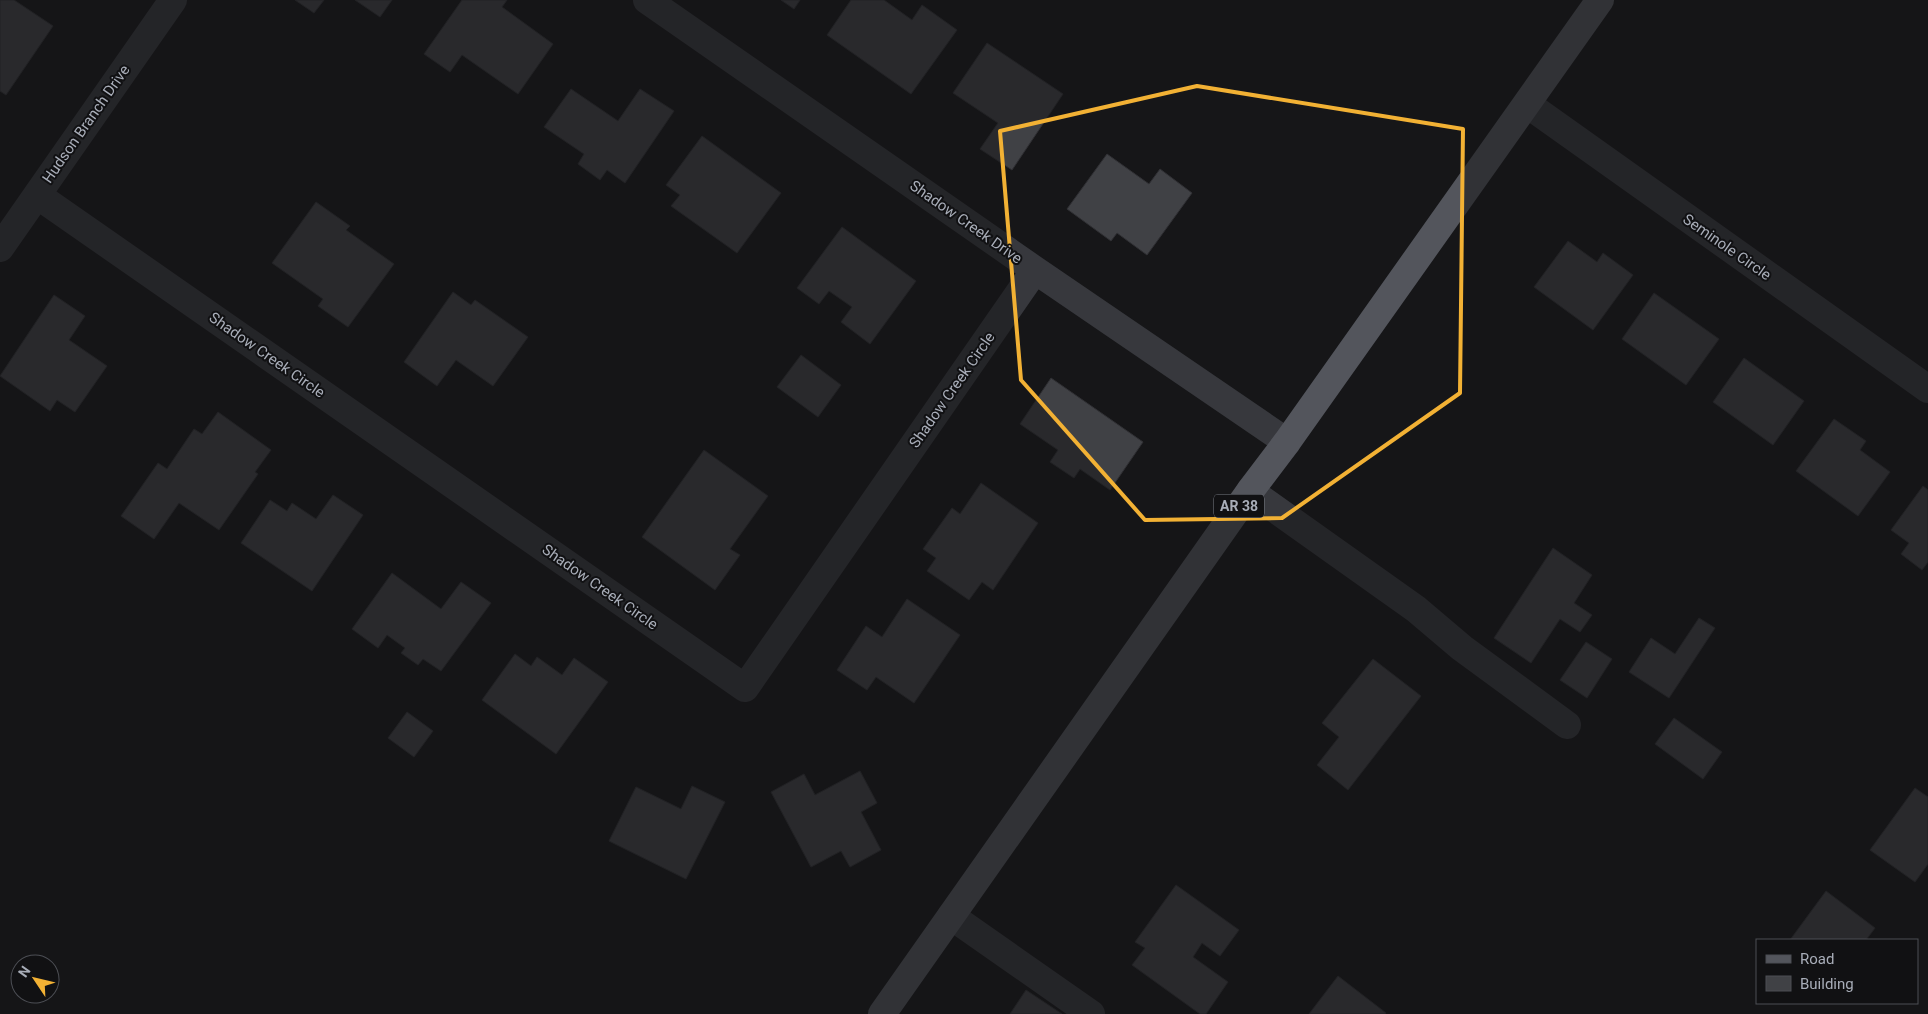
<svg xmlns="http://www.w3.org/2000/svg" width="1928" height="1014" font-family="Roboto,sans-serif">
<rect width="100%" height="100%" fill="#161618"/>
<path fill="#404145" stroke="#303034" d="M0,0H14L53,26L6,95L0,91Z
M295,0H324L314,13Z
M355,0H392L380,17Z
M462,0H507L502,7L553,44L518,94L462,55L450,72L424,54Z
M781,0H800L794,9Z
M851,0H884L912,20L922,5L957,30L911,94L827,35Z
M987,43L1063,94L1012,170L980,149L998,123L953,93Z
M571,89L618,121L640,89L674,111L625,183L607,170L600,180L578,164L584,154L544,127Z
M702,136L781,193L737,253L671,206L680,195L666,185Z
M1107,154L1149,184L1160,169L1192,193L1147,255L1117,233L1111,241L1067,209Z
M316,202L350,226L346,230L394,264L348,327L318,306L323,299L272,263Z
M842,227L916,281L870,344L841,322L852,307L829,291L819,304L797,288Z
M1568,241L1597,262L1603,253L1633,275L1593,330L1534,287Z
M453,292L471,305L475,300L528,337L493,386L456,360L437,386L404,362Z
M1654,293L1719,339L1686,385L1622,339Z
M54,295L85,316L69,340L107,366L75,412L57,400L50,411L0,376Z
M801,355L841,385L818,417L777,387Z
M1744,358L1804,401L1773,445L1713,402Z
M1051,378L1143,442L1110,490L1080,469L1074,478L1050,462L1058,450L1020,424Z
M218,412L271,450L255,472L258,474L219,530L179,503L154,539L121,516L158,463L167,469L194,429L202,434Z
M1834,419L1866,441L1860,450L1890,472L1858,516L1796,471Z
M704,450L768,496L730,549L740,555L715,590L642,537Z
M981,483L1038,523L993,590L982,582L969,600L927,571L936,558L923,549L952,508L960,514Z
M1923,486L1928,490V562L1922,570L1901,554L1909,543L1891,530Z
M333,495L363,515L312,591L241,543L270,500L287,511L292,503L316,519Z
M1553,548L1592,575L1574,603L1592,615L1580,632L1560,619L1531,663L1494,638Z
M392,573L441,609L461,582L491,603L441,671L423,659L418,665L401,653L405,648L387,635L378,648L352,629Z
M907,599L960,635L914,703L876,677L867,690L837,670L866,626L882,637Z
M1699,618L1715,628L1669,698L1629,672L1651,638L1675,654Z
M1586,642L1612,659L1587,698L1560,680Z
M515,654L531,666L537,657L562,675L574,658L608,682L556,754L482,700Z
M1373,659L1421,696L1348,790L1317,765L1339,737L1322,723Z
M407,712L433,731L414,757L388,738Z
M1674,718L1722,752L1703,779L1655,744Z
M860,771L877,803L861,812L881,850L850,867L841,851L811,867L771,792L804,774L815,795Z
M692,786L725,802L686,879L609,841L636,787L681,809Z
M1915,788L1928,797V864L1915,882L1870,850Z
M1176,885L1239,930L1220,956L1202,943L1193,957L1228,982L1206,1014H1200L1132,965L1145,948L1135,942Z
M1826,891L1875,928L1866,940H1790Z
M1338,976L1386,1013L1385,1014H1309Z
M1026,990L1062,1014H1010Z"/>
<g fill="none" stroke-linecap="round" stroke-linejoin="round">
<path stroke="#37383d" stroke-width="28" d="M647,0L1035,270L1287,442
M1527,104L1928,389
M37,195L745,688L1035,270
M0,248L173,0
M1250,491L1416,609L1462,648L1567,725
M951,916L1091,1014"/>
<path stroke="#53555c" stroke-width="28" d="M882,1014L1250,491L1287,442L1600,0"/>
</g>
<path d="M0 0H1928V1014H0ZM1197,86L1463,129L1460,393L1282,518L1145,520L1021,380L1000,131Z" fill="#161618" fill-opacity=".55" fill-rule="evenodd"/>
<path fill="none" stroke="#f2b134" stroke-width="4" stroke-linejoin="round" d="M1197,86L1463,129L1460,393L1282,518L1145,520L1021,380L1000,131Z"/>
<g text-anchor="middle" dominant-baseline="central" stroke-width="4" stroke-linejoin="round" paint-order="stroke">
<rect fill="#111113" stroke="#7b7e86" stroke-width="1" x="1214" y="494.5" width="50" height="23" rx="4"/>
<g font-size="14" font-weight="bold" fill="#a8adb8">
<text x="1239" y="506">AR 38</text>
</g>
<g font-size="15" fill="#a8adb8" stroke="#111113">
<text transform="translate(86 124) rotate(-55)">Hudson Branch Drive</text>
<text transform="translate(966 222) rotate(35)">Shadow Creek Drive</text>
<text transform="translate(1727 247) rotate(35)">Seminole Circle</text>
<text transform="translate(267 355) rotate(35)">Shadow Creek Circle</text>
<text transform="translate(952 390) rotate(-55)">Shadow Creek Circle</text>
<text transform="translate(600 587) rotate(35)">Shadow Creek Circle</text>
</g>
</g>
<rect x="1756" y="939" width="162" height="65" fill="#111113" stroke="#4d4f55"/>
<rect x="1766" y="955" width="25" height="8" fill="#53555c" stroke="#4d4f55"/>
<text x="1800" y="964" font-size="15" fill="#a8adb8">Road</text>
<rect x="1766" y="976" width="25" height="15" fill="#404145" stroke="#4d4f55"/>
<text x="1800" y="989" font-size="15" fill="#a8adb8">Building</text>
<g transform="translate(35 979) rotate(305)"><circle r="24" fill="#111113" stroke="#4d4f55"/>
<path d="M0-4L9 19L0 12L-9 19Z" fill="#f2b134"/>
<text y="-8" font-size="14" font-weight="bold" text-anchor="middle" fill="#a8adb8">N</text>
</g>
</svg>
